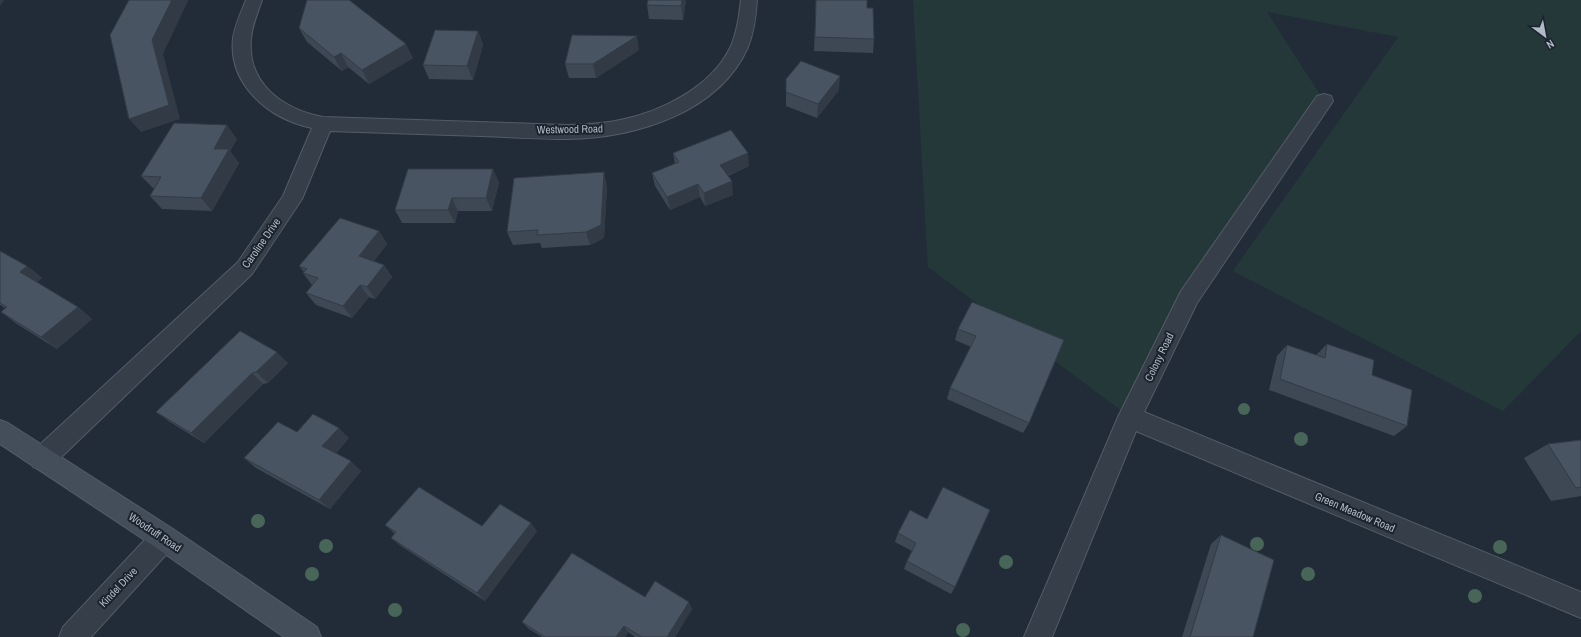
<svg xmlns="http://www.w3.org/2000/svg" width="1581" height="637" font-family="'Archivo Narrow',sans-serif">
<rect width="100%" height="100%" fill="#222c38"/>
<path fill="#243839" d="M913,0H1581V331L1503,411L1233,271L1398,37L1267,12L1324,101L1189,297L1130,417L928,267Z"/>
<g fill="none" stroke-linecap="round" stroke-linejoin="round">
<g stroke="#535c66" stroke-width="2">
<path id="street" d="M246,0H262C258,12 252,25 251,39C247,84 283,109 323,117L568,125C585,124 603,124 620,120C661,112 711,87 730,48C737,33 739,16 741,0H757C756,16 754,32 748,47C719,113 635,138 568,139C539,139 510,137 481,136C430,134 380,133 330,131L302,199L252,274L51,467L42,470L33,467L30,459L33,451L238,262L283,196L312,128C269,119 228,85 233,38C235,25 241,12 246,0Z
M1324,94L1331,96L1333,101L1197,303L1144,412L1581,592V618L1136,431L1052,637H1024L1118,417L1181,291L1317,96Z
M164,526L173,529L177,538L173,547L91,637H59L63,627L155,529Z"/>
</g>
<g stroke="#535c66" stroke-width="2">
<path id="secondary" d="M0,420L8,423L173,529L317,627L321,637H284L155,547L0,444Z"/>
</g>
<use href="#street" fill="#353e49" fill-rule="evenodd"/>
<use href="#secondary" fill="#444e5b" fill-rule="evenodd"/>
</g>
<g fill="#486657">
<circle cx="1244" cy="409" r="6"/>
<circle cx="1301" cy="439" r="7"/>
<circle cx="258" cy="521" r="7"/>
<circle cx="1257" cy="544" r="7"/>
<circle cx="326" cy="546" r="7"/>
<circle cx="1500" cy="547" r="7"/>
<circle cx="1006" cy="562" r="7"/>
<circle cx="312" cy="574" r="7"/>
<circle cx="1308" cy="574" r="7"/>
<circle cx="1475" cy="596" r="7"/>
<circle cx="395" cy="610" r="7"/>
<circle cx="963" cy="630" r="7"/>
</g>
<path fill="#3e4854" d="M307,0H351L350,1L413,58L369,84L348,67L342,71L307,42L299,28Z
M686,0L683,20L649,19L647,5Z
M816,0L867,8L874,39L873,53L814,51Z
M478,31L483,45L473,80L429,79L423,65Z
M639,50L596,78H569L565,64Z
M786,79L839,90L817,118L786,106Z
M237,139L230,151L239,163L212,211L162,209L150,196L154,189L141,176Z
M673,153L749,166L728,176L733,195L705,206L700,197L670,210L655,186L652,173L675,164Z
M499,182L492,211H458L455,223H402L395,210Z
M607,186L604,238L590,245L542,248L540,243L513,245L507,232Z
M379,231L387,244L374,261L384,265L392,277L375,299L369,297L352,318L316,305L306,293L312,285L303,273L304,272L299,266Z
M0,251L27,266L42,278L37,282L78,307L92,319L57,349L17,324L1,312L5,308L0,305Z
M972,302L1029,423L1023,433L947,399L950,388L971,347L955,340L958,329Z
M240,331L288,363L268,383L263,384L204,443L170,422L156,412Z
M1327,344L1372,375L1407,426L1394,436L1269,390L1277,356L1287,345L1316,355Z
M297,432L349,438L336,453L361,471L330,509L256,468L244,458Z
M1581,440V496L1551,501L1524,458L1548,444Z
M910,510L955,587L951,594L904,569L907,561L912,551L895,542L898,533Z
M385,525L482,526L537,531L485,601L401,546L391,538L395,534Z
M1221,535L1253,637H1182L1211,544Z
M645,597L692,609L675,637H635L628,632L625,637H542L529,629L522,622Z"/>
<path fill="#323b45" d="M0,0H4L0,6Z
M172,0H188V1L163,54L180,119L141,132L129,119L152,40Z
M682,0H686L683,20L681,6Z
M478,31L483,45L473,80L467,66Z
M637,36L639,50L596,78L593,64Z
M406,44L413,58L369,84L362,70Z
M341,53L348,67L342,71L334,57Z
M840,76L839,90L817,118L818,104Z
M227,125L237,139L230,151L239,163L212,211L201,198L214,149Z
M748,153L749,166L721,178L720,165Z
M493,169L499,182L492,211L486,198Z
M604,172L607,186L604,238L590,245L586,232Z
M732,181L733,195L705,206L704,193Z
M698,184L700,197L670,210L667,197Z
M452,198L458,211L455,223L448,210Z
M379,231L387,244L368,269L359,256Z
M384,265L392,277L375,299L367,287Z
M27,266L42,278L35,284L20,272Z
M360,285L369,297L352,318L343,306Z
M78,307L92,319L57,349L41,337Z
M277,352L288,363L268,383L256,372Z
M252,373L263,384L204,443L191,433Z
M339,428L349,438L333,456L322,446Z
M351,461L361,471L330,509L319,500Z
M531,523L537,531L485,601L477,593Z
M689,602L692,609L675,637H667Z
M624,626L628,632L625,637H616Z"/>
<path fill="#485462" stroke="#323b45" d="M129,0H172L152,40L169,105L129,119L110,35Z
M307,0H349L406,44L362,70L341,53L334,57L299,28Z
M648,0H682L681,6L647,5Z
M816,0H867V8H873L874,39L815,37Z
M435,30L478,31L467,66L423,65Z
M572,35L637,36L593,64H565Z
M801,61L840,76L818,104L786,92V79Z
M174,123L227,125L214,149H229L201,198L150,196L161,177L141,176Z
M731,130L748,153L720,165L732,181L704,193L698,184L667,197L652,173L679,162L673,153Z
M408,169H493L486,198H452L448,210H395Z
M604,172L601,225L586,232L537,235L538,230L507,232L514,178Z
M340,218L379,231L359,256L384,265L367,287L360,285L343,306L306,293L318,278L303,273L307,269L299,266Z
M0,251L27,266L20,272L78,307L41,337L1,312L7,307L0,303Z
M972,302L1064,340L1029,423L950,388L976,336L958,329Z
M240,331L277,352L256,372L252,373L191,433L156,412Z
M1327,344L1374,360L1372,375L1412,390L1407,426L1280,379L1287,345L1325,358Z
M313,414L339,428L322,446L351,461L319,500L244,458L278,422L297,432Z
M1581,440V487L1576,488L1548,444Z
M419,487L482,526L500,504L531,523L477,593L391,538L396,532L385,525Z
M943,487L990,510L955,587L907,561L916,543L898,533L910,510L927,519Z
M1221,535L1274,560L1253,637H1190Z
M572,553L645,597L655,581L689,602L667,637H642L624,626L616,637H545L522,622Z"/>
<g text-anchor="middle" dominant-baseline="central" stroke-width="4" stroke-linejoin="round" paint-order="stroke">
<g font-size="11" fill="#b0b9c5" stroke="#1b232d">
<text transform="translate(570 129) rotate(-1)">Westwood Road</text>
<text transform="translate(261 243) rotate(-55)">Caroline Drive</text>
<text transform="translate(1159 357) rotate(-64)">Colony Road</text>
<text transform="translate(1355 512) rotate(23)">Green Meadow Road</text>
<text transform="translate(155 532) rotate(34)">Woodruff Road</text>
<text transform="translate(118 587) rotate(-47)">Kindel Drive</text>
</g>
</g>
<g transform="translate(1545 36) rotate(148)" stroke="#1b232d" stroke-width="3" paint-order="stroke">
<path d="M0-3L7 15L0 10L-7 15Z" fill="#b0b9c5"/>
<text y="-6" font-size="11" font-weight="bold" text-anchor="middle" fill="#b0b9c5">N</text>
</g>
</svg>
